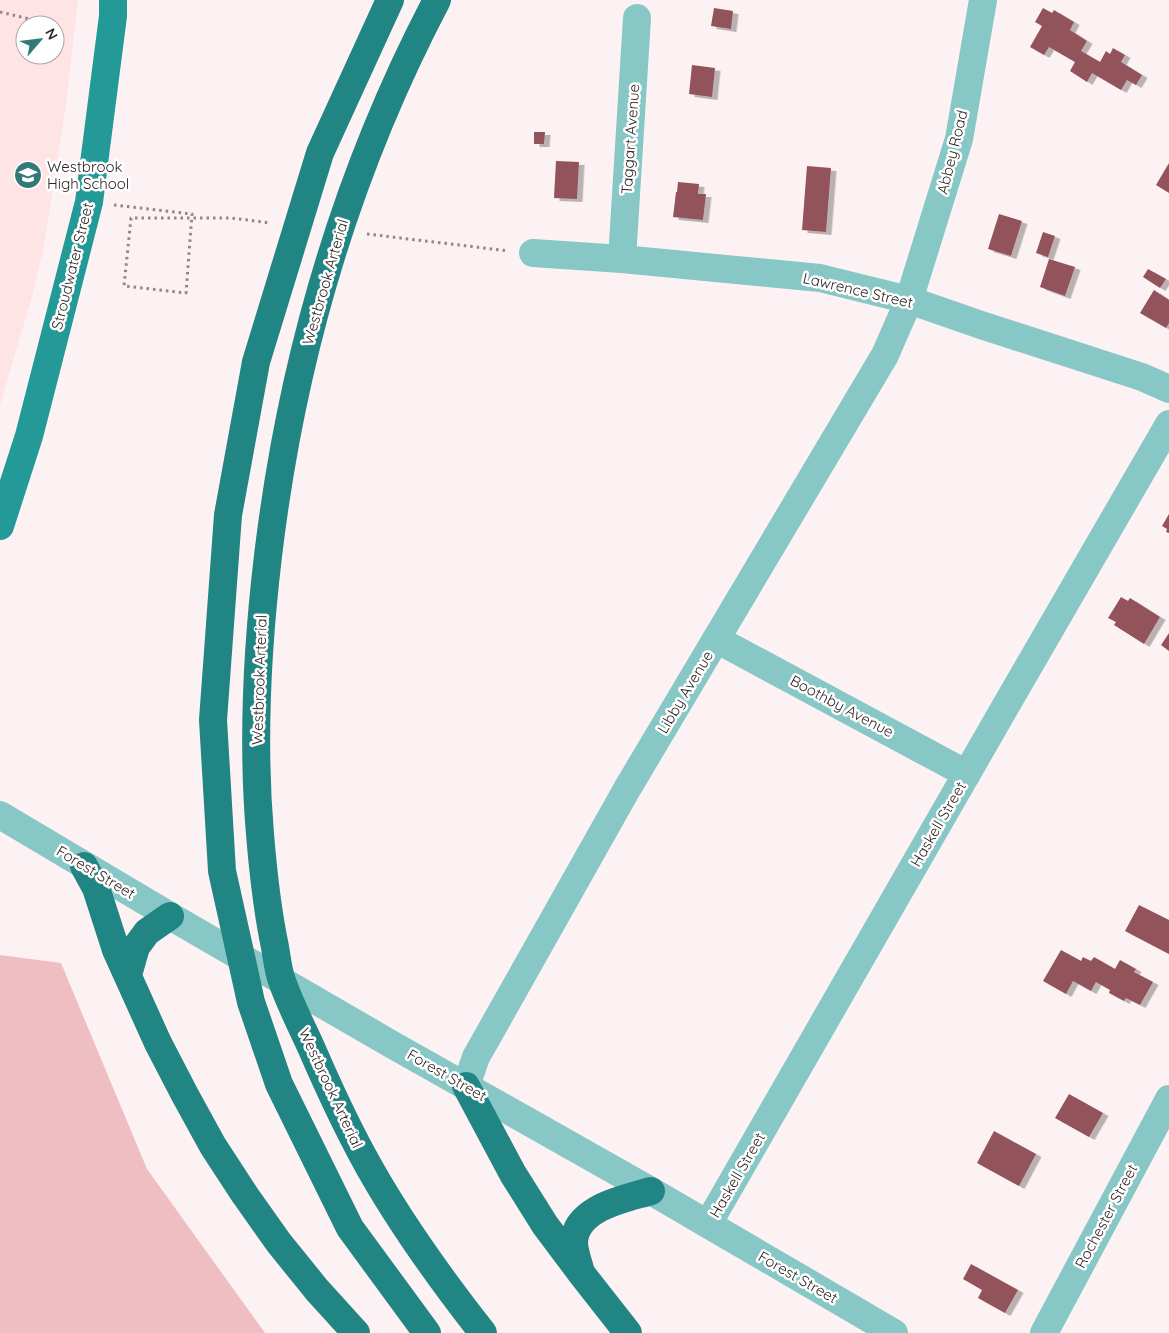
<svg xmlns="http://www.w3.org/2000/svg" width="1169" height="1333" font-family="Quicksand,sans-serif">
<defs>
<filter id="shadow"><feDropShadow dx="5.5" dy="3" stdDeviation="0" flood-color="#0004"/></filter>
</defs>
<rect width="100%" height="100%" fill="#fdf2f3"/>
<path fill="#ffe4e6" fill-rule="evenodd" d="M0,0H78L66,105L44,246L33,293L0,406ZM25,25H55V55H25Z"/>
<path fill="#efbec3" d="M0,955L61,963L147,1169L265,1333H0Z"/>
<path fill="#92525a" filter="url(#shadow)" d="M714,8L733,11L731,29L711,26Z
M1043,8L1052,13L1054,10L1074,22L1070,30L1087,41L1081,51L1100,62L1106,51L1110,54L1113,48L1125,55L1121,62L1142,75L1136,85L1127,80L1121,90L1092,73L1087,82L1070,71L1075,62L1049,47L1044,55L1030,47L1042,26L1035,22Z
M692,65L715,68L712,97L689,94Z
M534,132H545L544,144H534Z
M556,161L579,162L577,199L554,198Z
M1169,163V193L1156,185Z
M807,166L831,168L826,232L802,230Z
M678,182L699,184L698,194H706L703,220L673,217L676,192H677Z
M999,214L1022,221L1011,256L988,249Z
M1043,232L1055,236L1048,257L1036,253Z
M1049,259L1075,267L1065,296L1040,287Z
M1148,269L1166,279L1160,288L1143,277Z
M1154,290L1169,300V323L1166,328L1140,313Z
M1169,514V533L1166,532L1167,529L1162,526Z
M1121,597L1128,601L1130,598L1160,617L1144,644L1114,625L1116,622L1108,618Z
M1169,633V651L1161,645Z
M1139,905L1169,920V954L1125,931Z
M1061,950L1081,961L1083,957L1091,961L1094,957L1115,969L1120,960L1136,969L1134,972L1153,982L1140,1005L1126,998L1124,1001L1109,993L1110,990L1096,982L1091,991L1073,981L1066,994L1043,981Z
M1069,1094L1103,1113L1089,1137L1055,1118Z
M994,1131L1036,1154L1019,1186L977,1163Z
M971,1264L1018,1290L1005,1313L978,1298L982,1290L963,1279Z"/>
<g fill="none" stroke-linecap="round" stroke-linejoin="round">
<path stroke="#918788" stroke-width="3" stroke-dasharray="2.5 4" stroke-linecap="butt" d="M0,12L38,21
M114,205L192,214L186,293L124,286L131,218H231L271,223
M367,234L509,251"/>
<path stroke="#87c7c5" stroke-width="28" d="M533,253L622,259L820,278L909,300L981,325L1142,377L1169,389
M622,259L637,18
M716,639L967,774
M0,815L170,916L391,1044L651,1191L894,1333
M466,1086L476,1057L627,789L885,355L909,300L959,139L983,0
M708,1224L1008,702L1169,424
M1044,1333L1169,1099"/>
<path stroke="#239a98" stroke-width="28" d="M0,526L29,436L89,202L113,16V0"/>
<path stroke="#218584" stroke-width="28" d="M390,0L320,153L256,362L228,515L213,720L222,871L251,1002L279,1084L350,1228L427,1333
M437,0C346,173 291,363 268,556C257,648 252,741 260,834C263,871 267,909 275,947C277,958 278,970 282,981C290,1004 301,1025 311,1047C327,1084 344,1121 363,1156C397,1219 439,1277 483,1333
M84,866L96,888L116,950L158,1043L185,1095L213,1146L245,1195L279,1243L317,1290L356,1333
M128,975L136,947L147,932L170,916
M466,1086L513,1174L545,1225L581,1273L628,1333
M580,1269C578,1261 574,1251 574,1242C576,1207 625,1199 651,1191"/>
</g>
<defs>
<g id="school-disc" transform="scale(1.4375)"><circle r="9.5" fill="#317a78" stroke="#fff"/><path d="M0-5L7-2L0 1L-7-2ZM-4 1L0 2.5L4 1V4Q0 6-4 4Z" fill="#fff"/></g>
</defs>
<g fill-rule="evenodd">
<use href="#school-disc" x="28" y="175"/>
</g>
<g text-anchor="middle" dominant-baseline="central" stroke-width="5" stroke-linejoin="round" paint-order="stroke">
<g font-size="15" fill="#2d2425" stroke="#fff">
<text transform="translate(630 139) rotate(-86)">Taggart Avenue</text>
<text transform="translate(952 152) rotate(-76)">Abbey Road</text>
<text transform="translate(72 266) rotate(-76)">Stroudwater Street</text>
<text transform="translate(325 282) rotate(-74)">Westbrook Arterial</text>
<text transform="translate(858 290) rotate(13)">Lawrence Street</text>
<text transform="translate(259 680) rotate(-88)">Westbrook Arterial</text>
<text transform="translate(685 692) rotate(-59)">Libby Avenue</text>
<text transform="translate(842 706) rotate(28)">Boothby Avenue</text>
<text transform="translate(938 824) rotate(-60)">Haskell Street</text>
<text transform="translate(96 872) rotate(31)">Forest Street</text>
<text transform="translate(447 1075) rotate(30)">Forest Street</text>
<text transform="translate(331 1088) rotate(65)">Westbrook Arterial</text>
<text transform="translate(737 1175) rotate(-60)">Haskell Street</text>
<text transform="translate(1106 1216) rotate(-62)">Rochester Street</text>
<text transform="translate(798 1277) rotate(30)">Forest Street</text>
</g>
<g font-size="15" fill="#2d2425" stroke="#fff" text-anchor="start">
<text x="47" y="166">Westbrook<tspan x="47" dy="17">High School</tspan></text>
</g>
</g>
<g transform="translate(40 40) rotate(62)"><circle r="24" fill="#ffffff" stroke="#aba7a8"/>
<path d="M0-4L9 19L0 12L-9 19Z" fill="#317a78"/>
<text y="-8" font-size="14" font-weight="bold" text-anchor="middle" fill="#2d2425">N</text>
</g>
</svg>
